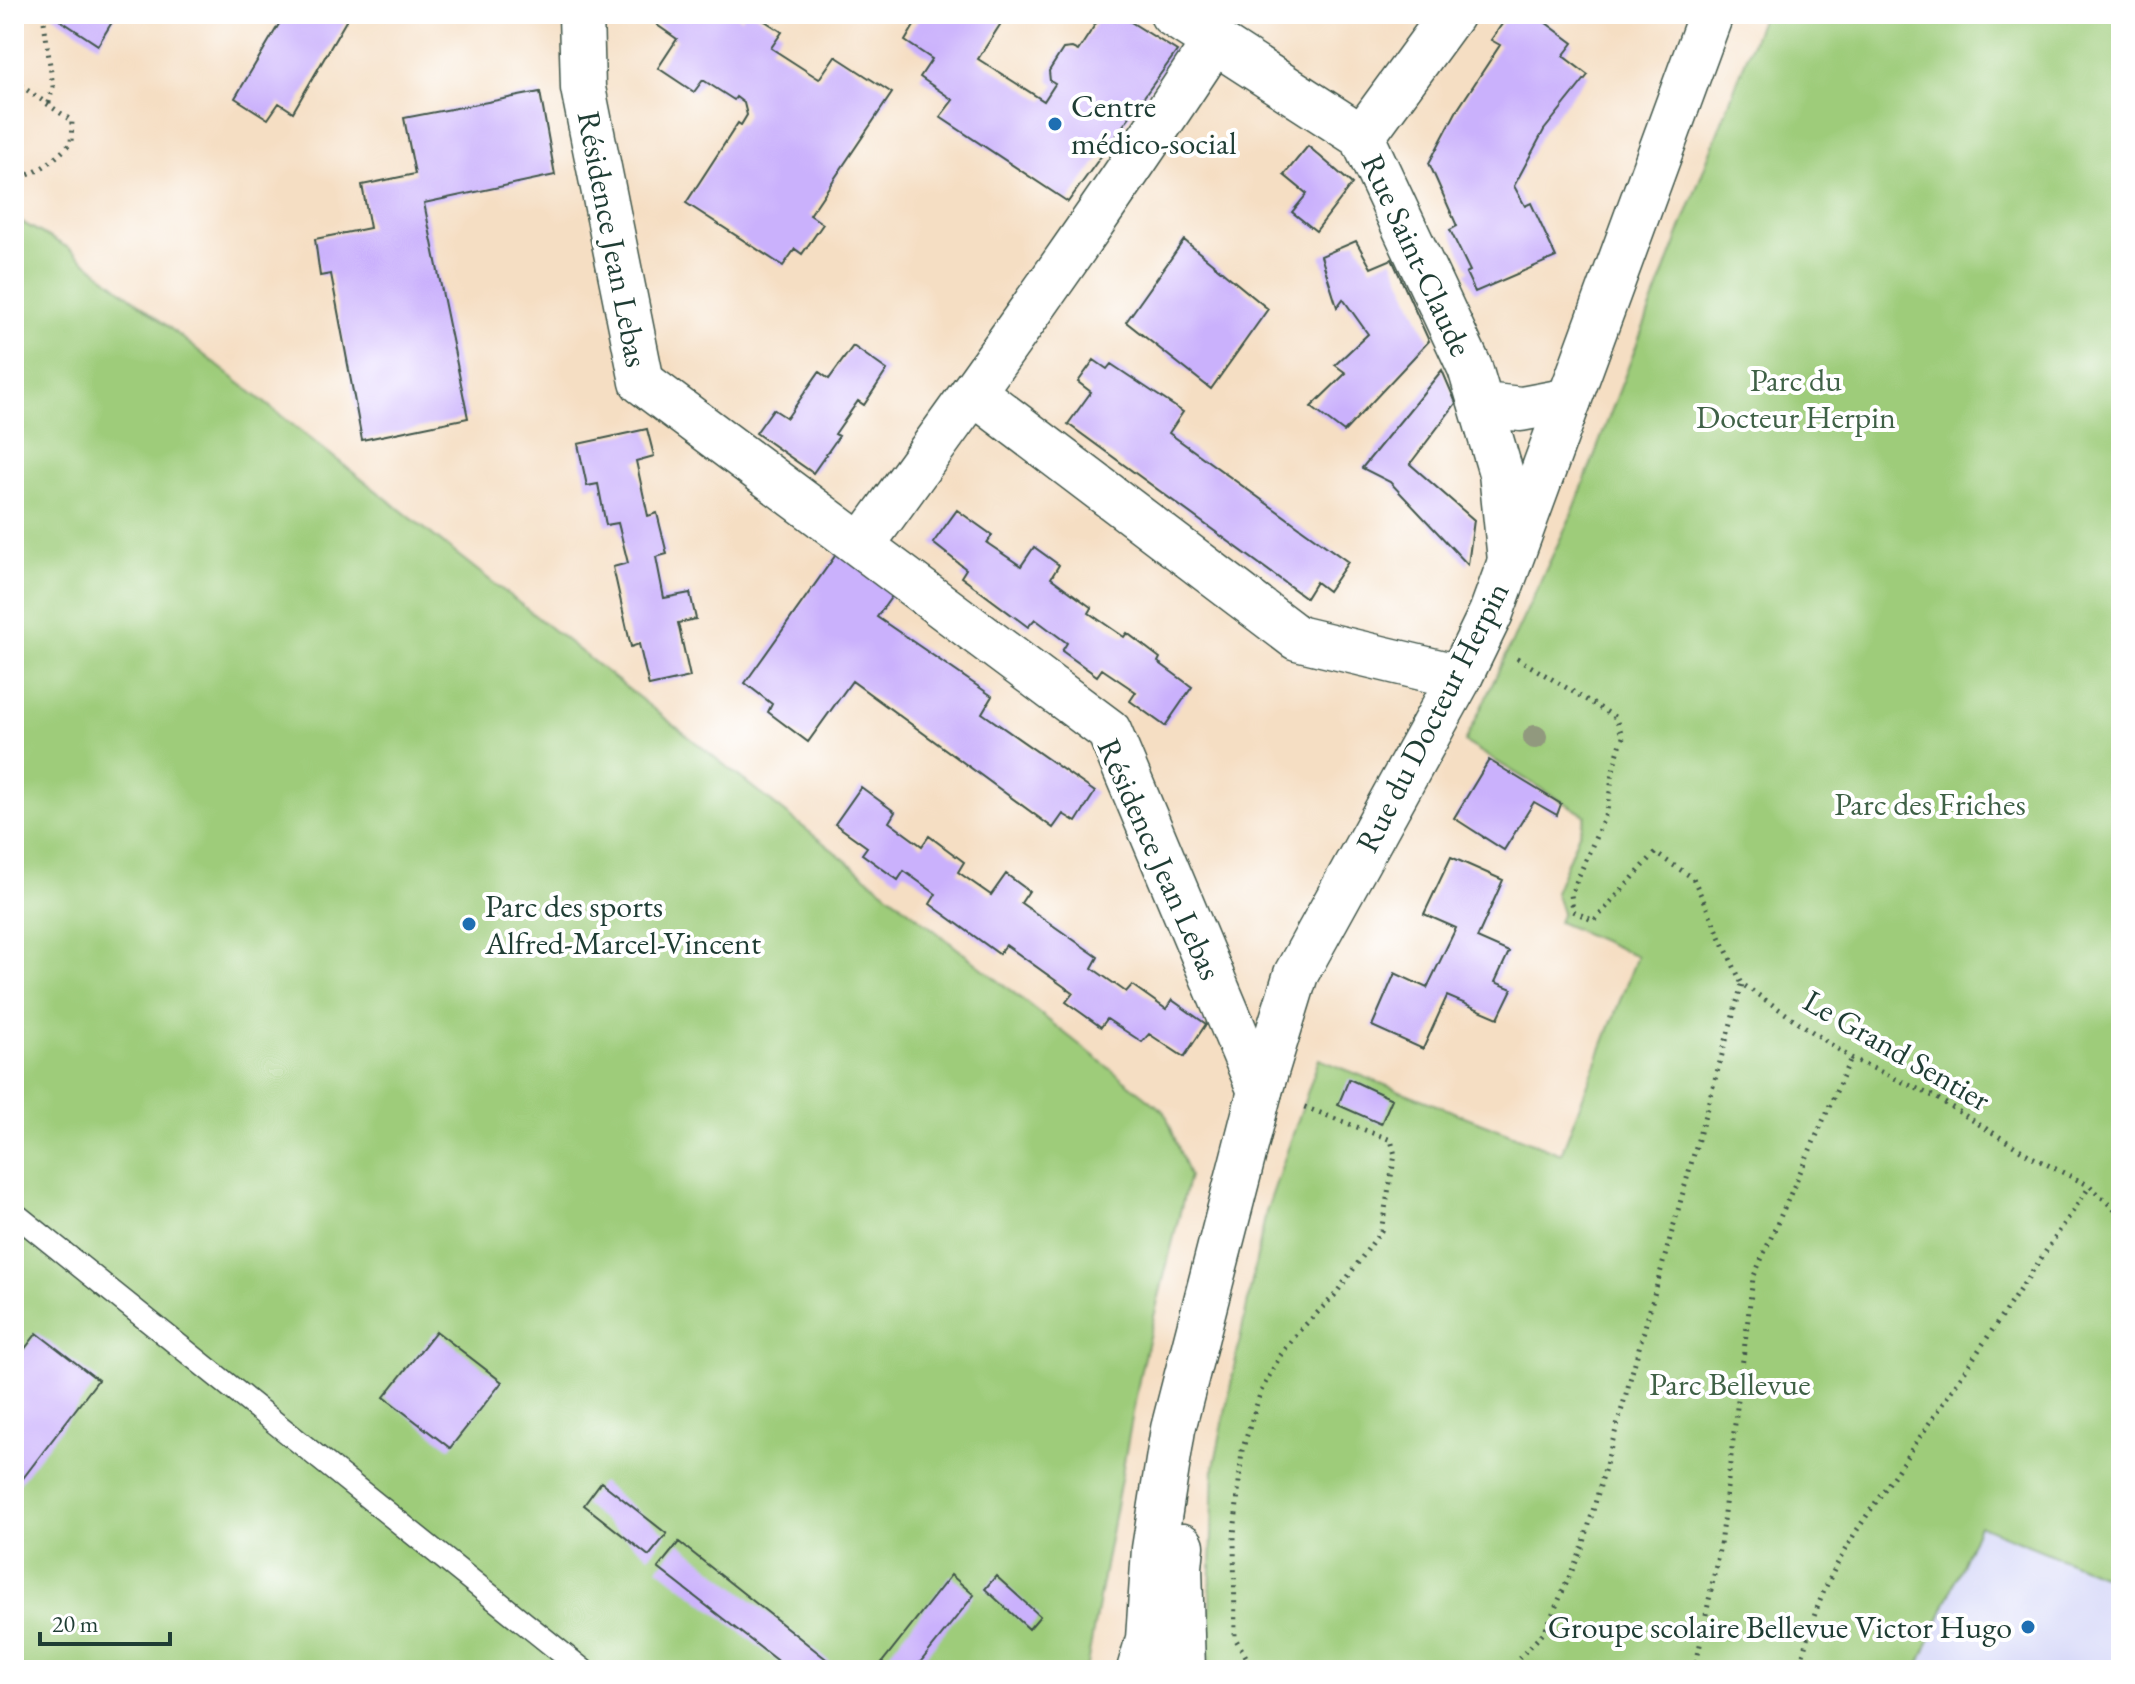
<svg xmlns="http://www.w3.org/2000/svg" width="2135" height="1684" font-family="'EB Garamond',serif">
<rect width="100%" height="100%" fill="#fff"/>
<filter id="ink" filterUnits="userSpaceOnUse"><feTurbulence type="fractalNoise" baseFrequency=".0125" numOctaves="2"/><feDisplacementMap in="SourceGraphic" scale="16" xChannelSelector="R" yChannelSelector="G"/><feConvolveMatrix kernelMatrix="1 2 1 2 8 2 1 2 1" color-interpolation-filters="sRGB"/></filter>
<filter id="wash" filterUnits="userSpaceOnUse"><feTurbulence type="fractalNoise" baseFrequency=".006" numOctaves="4" result="noise"/><feDisplacementMap in="SourceGraphic" scale="32" xChannelSelector="R" yChannelSelector="G"/><feGaussianBlur stdDeviation="1.8" result="paint"/><feColorMatrix in="noise" values="0 0 0 0 0 0 0 0 0 0 0 0 0 0 0 0 0 1.4 0 .05"/><feComposite in="paint" operator="in"/></filter>
<g filter="url(#wash)">
<rect width="100%" height="100%" fill="#f5dec3"/>
<path fill="#d6d8f8" d="M1979,1525L2121,1583V1670H1918Z"/>
<path fill="#9ecc7a" stroke="#5e8457" stroke-width="2" d="M1763,14H2121V1583L1979,1525L1917,1670H1208L1214,1467L1266,1212L1319,1059L1561,1154L1637,956L1558,922L1562,913L1555,892L1586,816L1465,742L1572,514Z
M14,218L67,247L1165,1112L1189,1176L1141,1369L1086,1670H14Z"/>
<g id="blocks">
<path fill="#cab1fc" d="M51,14H117L98,45Z
M285,14H350L293,112L279,103L268,119L235,98Z
M665,14H733L741,19L744,14H754L782,32L771,48L819,79L835,56L892,93L810,215L823,224L802,254L795,249L783,266L686,203L738,123L741,125L747,115L744,103L736,97L734,100L703,80L694,92L658,68L677,39L657,25Z
M921,14H1007L978,59L1044,101L1055,84L1050,81L1049,71L1063,49L1072,48L1078,51L1102,14H1118L1177,51L1068,202L940,117L953,100L920,77L932,59L905,41Z
M1509,14H1534L1573,43L1563,56L1588,75L1544,130L1514,186L1525,206L1531,203L1556,257L1475,292L1466,273L1470,271L1450,230L1457,226L1429,163L1456,112L1500,45L1491,40Z
M540,92L555,175L424,203L468,418L362,440L331,274L320,276L315,239L370,228L362,185L415,174L404,118Z
M1308,146L1352,184L1316,231L1292,212L1307,194L1284,175Z
M1184,240L1268,309L1211,389L1126,322Z
M1356,241L1371,268L1392,259L1429,341L1344,432L1311,407L1346,373L1335,365L1368,334L1343,299L1337,307L1321,256Z
M853,346L887,370L864,405L858,401L835,434L839,436L813,473L756,433L773,409L787,418L819,372L829,379Z
M1094,360L1107,369L1111,364L1183,412L1169,433L1348,562L1328,591L1316,582L1306,598L1068,424L1091,392L1078,382Z
M1442,370L1456,403L1410,464L1474,520L1468,565L1390,482L1362,468Z
M647,429L654,456L636,461L648,516L657,513L667,554L656,557L664,598L690,593L696,619L678,623L690,677L649,686L639,644L631,647L613,567L628,563L618,523L606,525L598,484L587,486L578,444Z
M957,510L992,535L987,543L1021,566L1034,547L1059,565L1051,578L1092,608L1089,613L1124,637L1127,633L1160,658L1158,662L1192,687L1165,726L1130,701L1136,692L1102,669L1097,676L1062,651L1067,643L1035,619L1028,627L961,577L966,569L933,543Z
M840,549L897,589L877,617L992,696L982,713L1095,792L1076,822L1063,814L1053,828L852,681L808,742L768,712L772,704L745,683Z
M1489,760L1561,804L1557,815L1534,802L1504,850L1454,818Z
M861,787L895,812L889,822L922,846L929,836L964,862L958,872L991,895L1006,874L1029,891L1021,903L1098,957L1092,968L1126,992L1132,985L1166,1009L1172,1000L1206,1024L1184,1057L1149,1034L1142,1042L1107,1019L1101,1027L1066,1002L1073,993L1006,945L999,954L930,904L936,894L904,871L898,880L862,854L867,847L835,824Z
M1451,857L1503,880L1477,938L1509,952L1495,982L1512,989L1498,1018L1447,996L1423,1049L1372,1026L1395,973L1427,988L1456,928L1424,914Z
M1349,1079L1392,1099L1381,1124L1338,1105Z
M436,1331L502,1382L450,1448L384,1397Z
M37,1333L98,1380L14,1490V1363Z
M601,1482L667,1534L649,1556L584,1505Z
M679,1542L840,1670H789L658,1568Z
M951,1575L974,1595L914,1670H876Z
M996,1576L1040,1616L1029,1629L985,1589Z"/>
</g>
</g>
<g filter="url(#ink)">
<use href="#blocks" fill-opacity="0" stroke="#3f5549" stroke-width="2"/>
<g fill="none" stroke-linecap="round" stroke-linejoin="round">
<g stroke="#3f5549" stroke-width="25">
<path id="lane" d="M14,1213L583,1670"/>
</g>
<g stroke="#3f5549" stroke-width="47">
<path id="street" d="M581,14L583,88L642,382L1109,731L1260,1091
M1172,14L1362,137L1470,368L1501,473L1510,560
M1362,137L1452,14
M974,393L1297,638L1460,677
M1483,405L1521,409L1569,400
M862,545C983,380 1102,213 1214,42"/>
</g>
<g stroke="#3f5549" stroke-width="47">
<path id="secondary" d="M1182,1546L1180,1567L1183,1670
M1139,1670L1148,1639L1154,1549L1173,1429L1260,1091L1296,974L1460,677L1491,613L1711,14"/>
</g>
<path stroke="#3f5549" stroke-width="5" stroke-dasharray="2 6" stroke-linecap="butt" d="M43,14L53,87L48,106
M14,81L72,121L71,143C56,158 37,176 14,178
M1517,658L1615,717L1623,737L1614,765L1607,811L1571,894L1573,911L1594,921L1655,853L1693,878L1742,984L1851,1058L1935,1097L2032,1157L2090,1186L2121,1216
M1254,1670L1235,1638L1234,1535L1242,1451L1261,1391L1280,1356L1299,1331L1334,1296L1381,1231L1395,1155L1391,1140L1302,1106
M1508,1670L1545,1631L1583,1546L1742,984
M1695,1670L1720,1545L1753,1278L1851,1058
M1800,1670C1809,1619 1828,1577 1855,1533L2090,1186"/>
<use href="#lane" stroke="#fff" stroke-width="22"/>
<use href="#street" stroke="#fff" stroke-width="44"/>
<use href="#secondary" stroke="#fff" stroke-width="44"/>
</g>
<circle fill="#91997e" cx="1535" cy="737" r="12"/>
</g>
<g fill="#1f6fb2" stroke="#fff" stroke-width="3">
<circle cx="1055" cy="124" r="8"/>
<circle cx="469" cy="924" r="8"/>
<circle cx="2028" cy="1627" r="8"/>
</g>
<g text-anchor="middle" dominant-baseline="central" stroke-width="8" stroke-linejoin="round" paint-order="stroke">
<g font-size="32" fill="#1f3d34" stroke="#fff" text-anchor="start">
<text x="1071" y="106">Centre<tspan x="1071" dy="37">médico-social</tspan></text>
<text x="485" y="906">Parc des sports<tspan x="485" dy="37">Alfred-Marcel-Vincent</tspan></text>
<text x="2012" y="1627" text-anchor="end">Groupe scolaire Bellevue Victor Hugo</text>
</g>
<g font-size="32" fill="#1f3d34" stroke="#fff">
<text transform="translate(613 239) rotate(79)">Résidence Jean Lebas</text>
<text transform="translate(1417 255) rotate(65)">Rue Saint-Claude</text>
<text transform="translate(1432 717) rotate(-63)">Rue du Docteur Herpin</text>
<text transform="translate(1160 859) rotate(66)">Résidence Jean Lebas</text>
<text transform="translate(1897 1050) rotate(30)">Le Grand Sentier</text>
</g>
<g font-size="32" fill="#3f6146" stroke="#fff">
<text x="1796" y="380">Parc du<tspan x="1796" dy="37">Docteur Herpin</tspan></text>
<text x="1930" y="804">Parc des Friches</text>
<text x="1730" y="1384">Parc Bellevue</text>
</g>
</g>
<rect width="2135" height="1684" fill="none" stroke="#fff" stroke-width="48"/>
<path d="M40 1632v12h130v-12" fill="none" stroke="#1f3d34" stroke-width="4"/>
<text x="52" y="1632" font-size="24" fill="#1f3d34" stroke="#ffffff" stroke-width="6" paint-order="stroke">20 m</text>
</svg>
